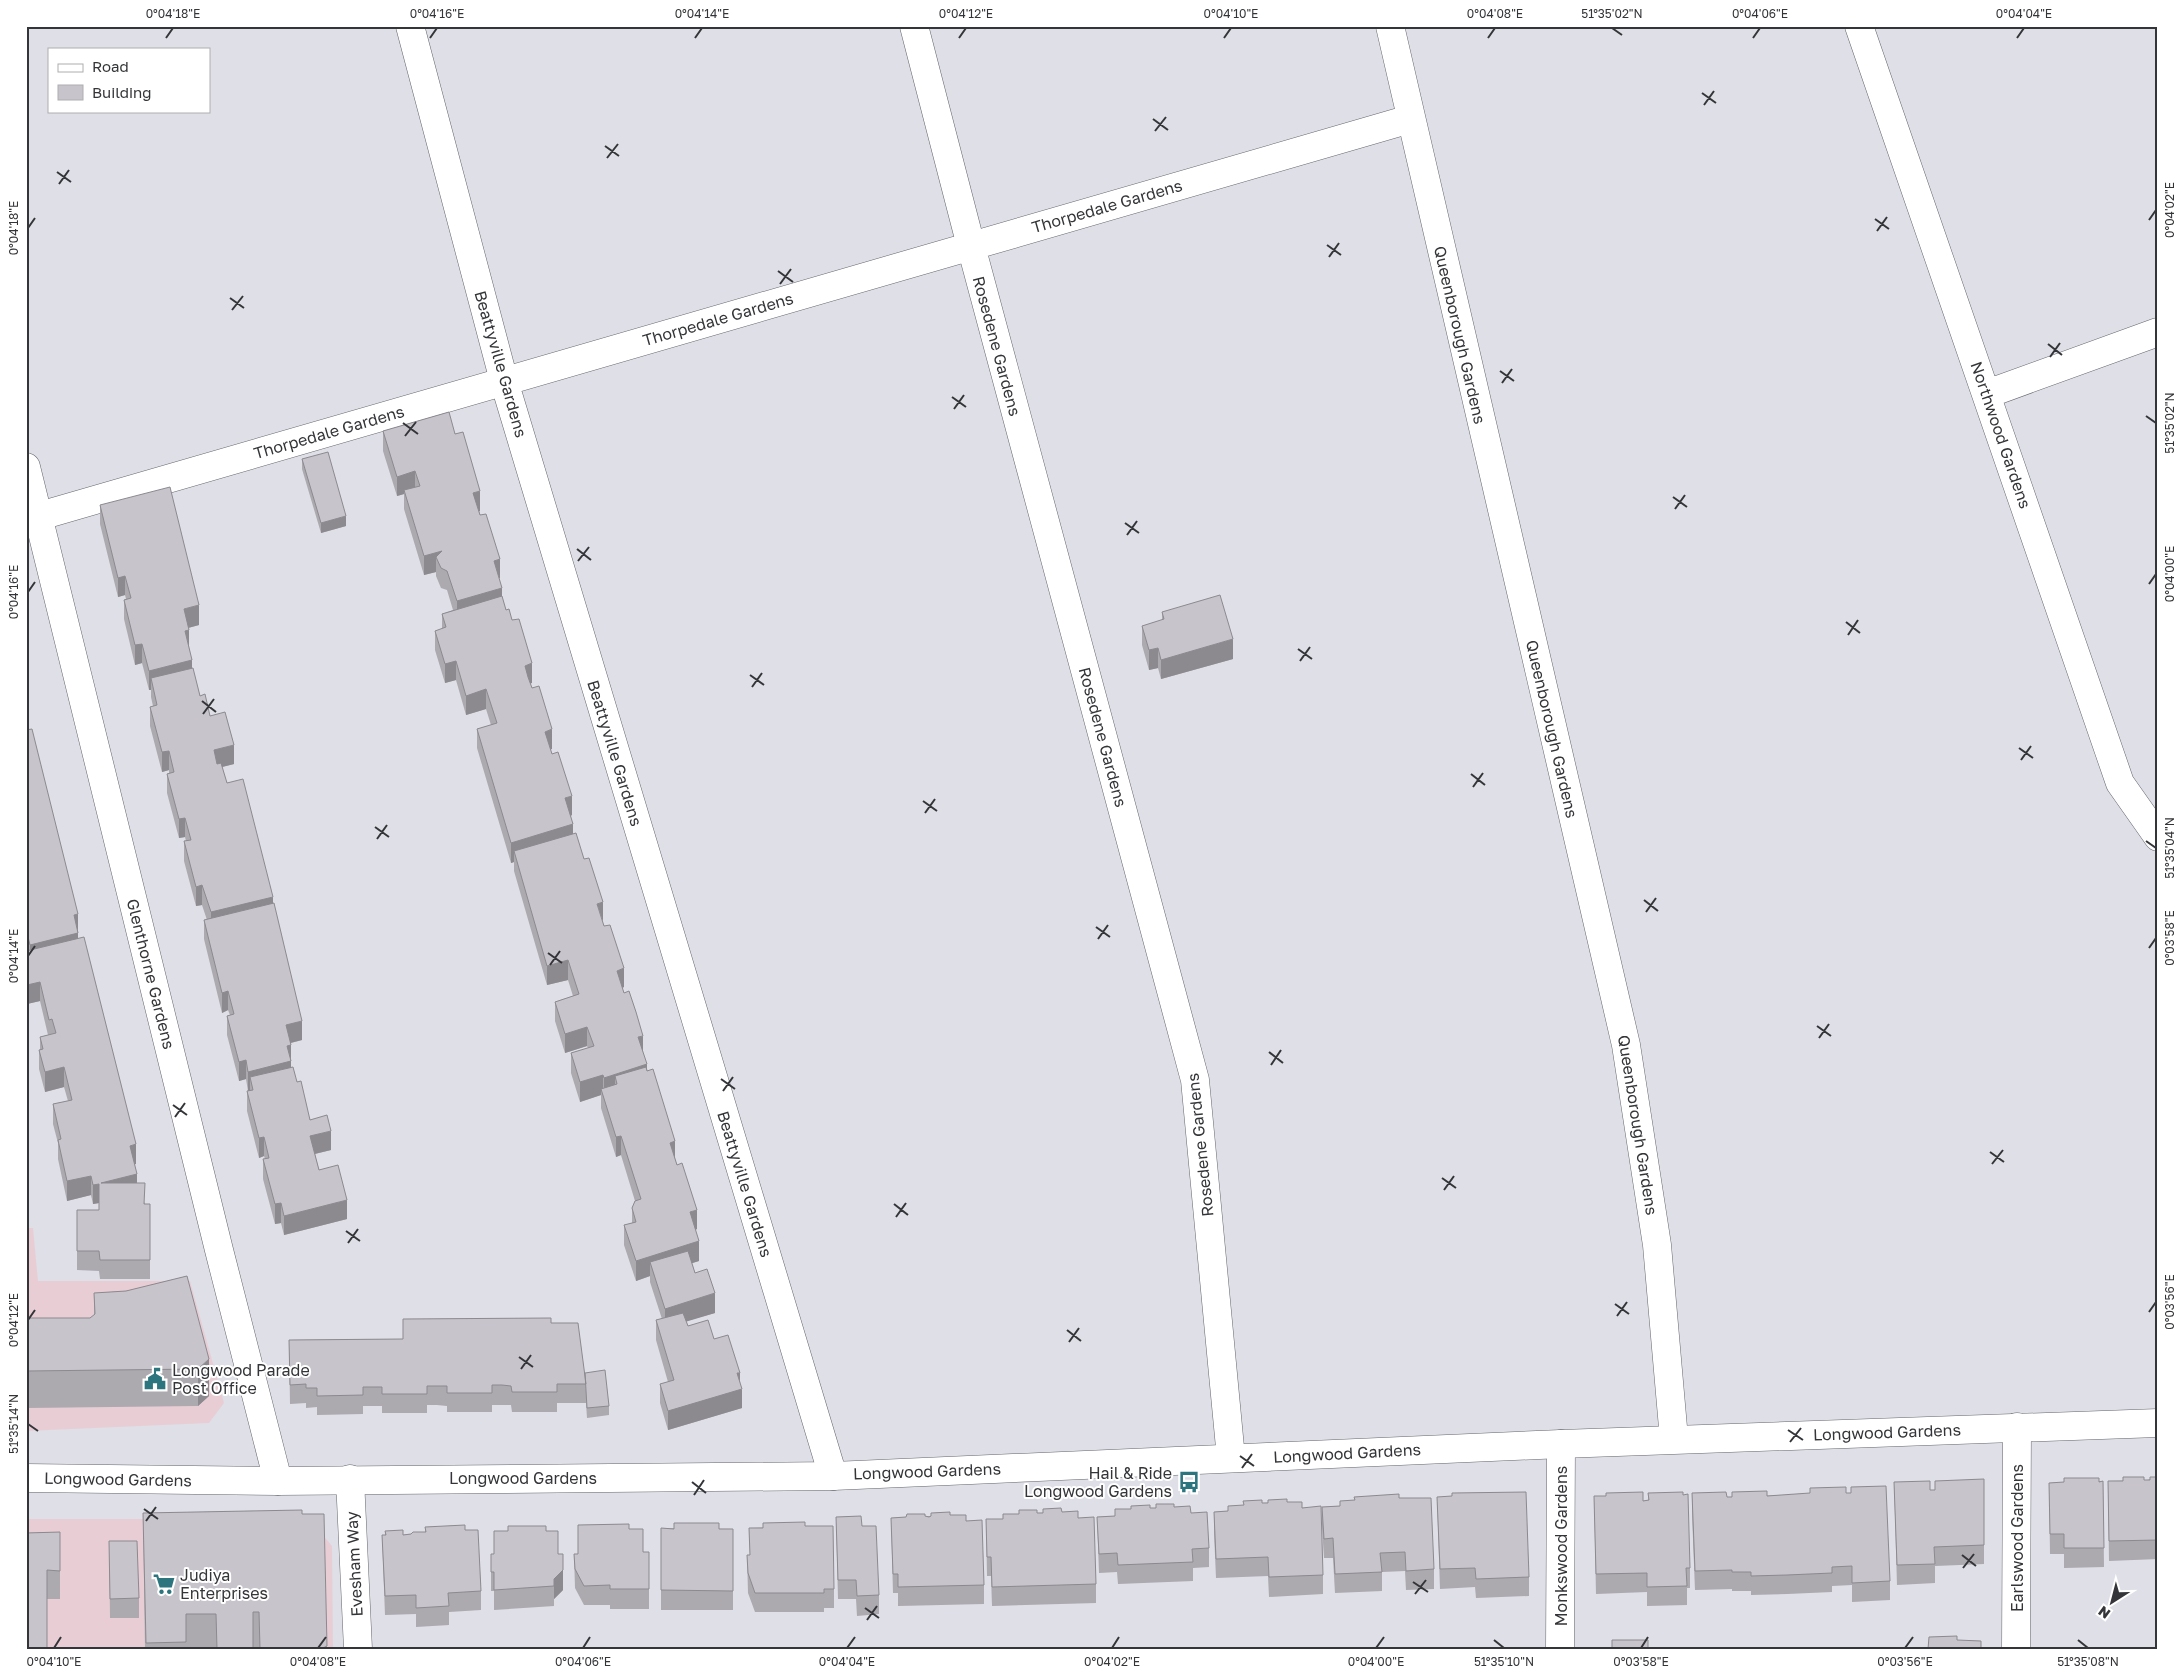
<svg xmlns="http://www.w3.org/2000/svg" width="2184" height="1675" font-family="'Golos Text',sans-serif">
<rect width="100%" height="100%" fill="#dedfe7"/>
<path fill="#e8ced4" d="M26,1228H33L38,1281H190L224,1403L209,1423L26,1431Z
M26,1519H309L332,1546L333,1649H26Z"/>
<g fill="none" stroke-linecap="round" stroke-linejoin="round">
<g stroke="#65666d" stroke-width="29">
<path id="street" d="M410,26L504,381L833,1476
M914,26L971,246L1195,1080L1231,1458
M1390,26L1626,1045L1657,1245L1674,1439
M1859,26L2120,783L2158,837
M1987,394L2158,332
M26,467L219,1250L278,1481
M26,520L1410,119
M350,1479L358,1649
M1560,1649L1561,1444
M2016,1649L2017,1427"/>
</g>
<g stroke="#65666d" stroke-width="29">
<path id="secondary" d="M26,1478L278,1481L833,1476L1561,1444L2158,1423"/>
</g>
<use href="#street" stroke="#fff" stroke-width="28"/>
<use href="#secondary" stroke="#fff" stroke-width="28"/>
</g>
<path fill="#aca9af" d="M383,431L455,434L480,511H479L500,578H499L502,597L506,610L532,683H530L552,749H550L572,815L571,816L573,834L624,987L622,988L643,1054L647,1069L697,1229L695,1230L699,1261L692,1263L695,1273L715,1313L686,1321L688,1326L714,1339L740,1381L742,1408L668,1430L660,1403V1384L668,1382L656,1340V1320L662,1319L650,1282V1276L636,1281L624,1245V1225L632,1223V1208L635,1201L621,1155L616,1157L601,1108V1095L580,1102L571,1073V1053L588,1048L587,1046L565,1053L555,1021V1002L573,996L568,980L547,985L514,871V862L511,863L477,748V729L491,725L486,709L466,715L456,680L445,683L435,650V631L442,629V614L453,610L447,590L441,588L436,576V572L424,575L404,509V494L397,496L383,451Z
M302,459L346,526L321,533L302,469Z
M100,505L199,625L188,628L189,647L192,668L200,696L234,764L222,767L227,783L273,903L302,1040L291,1043V1067L310,1120L331,1150L315,1154L319,1170L347,1219L284,1235L281,1223L275,1224L263,1179V1159H265L264,1156L259,1158L247,1111V1091H248L246,1079L239,1081L227,1035V1016L230,1015L228,1010L222,1013L204,939V920H207L202,905L196,906L184,861V841H186L185,837L179,838L167,793V774L169,773V770L162,772L150,726V707L153,706L151,697V690H149L142,663L135,665L124,619V600L126,599L125,595L118,597L100,524Z
M1162,612L1233,659L1161,679L1158,668L1149,670L1142,645V626L1162,620Z
M26,730L78,933V938L136,1164H134L137,1183L145,1204H150V1279H100L99,1271L77,1270V1210H99V1203L93,1204L91,1195L67,1201L58,1159V1143L53,1124V1104L68,1101L64,1087L45,1092L39,1069V1050H40V1037L48,1035L40,1001L27,1004L26,1001Z
M187,1276L209,1396L198,1406L26,1408V1315L29,1318H90L94,1315V1293L126,1291Z
M551,1323L585,1373L609,1406V1415L587,1418L586,1403H557V1412H512L511,1405H492V1412H447V1406L437,1405H427V1413H382V1406H363V1414L317,1415V1407L306,1408V1403L290,1404L289,1340L403,1339Z
M2158,1477V1559L2109,1561L2108,1481L2147,1480Z
M1984,1479V1564L1935,1566V1583L1897,1585L1894,1482L1930,1490H1935Z
M2103,1481L2104,1567L2064,1568V1554H2050L2049,1483Z
M1648,1493L1690,1568V1588H1687V1605L1647,1606V1592L1596,1594L1594,1496L1643,1501L1648,1500Z
M1692,1493L1727,1497L1846,1493L1890,1581V1600L1852,1602V1585L1832,1586V1592L1787,1594L1751,1595V1591H1732V1589L1695,1590L1692,1513Z
M1437,1497L1529,1577V1596L1476,1598L1475,1587L1440,1589Z
M1399,1498L1434,1569V1589L1406,1590L1405,1571L1382,1572V1591L1335,1593L1333,1558H1324L1322,1526V1507L1340,1506Z
M1287,1502L1302,1508L1323,1575V1594L1269,1597L1268,1576L1216,1578L1214,1532V1512L1228,1511L1262,1503Z
M1174,1507L1191,1513L1209,1548V1567L1193,1568V1581L1118,1584L1117,1572L1099,1573L1097,1517L1115,1516L1131,1509L1156,1508Z
M1062,1512L1078,1518L1096,1584V1603L992,1606L991,1576H987L986,1519H1003L1037,1513Z
M143,1513L302,1514L327,1649H145Z
M931,1513L950,1515L966,1521L984,1585V1604L898,1606V1593H893L891,1518L931,1516Z
M836,1517L862,1526L879,1595V1614L857,1616L856,1599H838Z
M805,1526L834,1589V1608H824V1612H755L748,1593L747,1555H750L749,1528Z
M425,1527L465,1530L481,1591V1610L449,1612V1625L416,1627V1614L385,1615L382,1535H385V1531L403,1535L425,1532Z
M661,1528L733,1529V1610H661Z
M629,1529L643,1552H649V1609H610V1605H584L575,1588L574,1554H578Z
M546,1531L558,1554L563,1590L554,1599V1606L494,1610V1591H491V1554H494Z
M60,1532V1599H47L26,1533Z
M109,1541L139,1598V1618H110Z"/>
<path fill="#8c898f" d="M415,471V491L404,490V494L397,496V477Z
M480,491V511L473,513V493Z
M346,516V526L321,533V523Z
M442,551L436,557V572L424,575V556Z
M500,559V578L494,580V561Z
M125,576V595L118,597V578Z
M502,588V607L457,621V601Z
M199,605V625L184,629V609Z
M189,630V649L185,631Z
M1233,639V659L1161,679V660Z
M142,644V663L135,665V645Z
M1158,648V668L1149,670V650Z
M192,660V679L151,678V690H149V671Z
M456,661V680L445,683V664Z
M532,663V683L525,685V666Z
M486,689V709L466,715V696Z
M552,729V749L545,751V732Z
M234,745V764L214,769V750Z
M169,751V770L162,772V752Z
M572,796V815L565,817V798Z
M185,818V837L179,838V819Z
M573,824V844L514,851V862L511,863V843Z
M202,885V905L196,906V887Z
M273,897V916L211,932V912Z
M603,902V922L597,904Z
M78,914V952L30,964V945L74,915Z
M568,960V980L547,985V966Z
M624,968V987L617,990V971Z
M40,982V1001L27,1004V985Z
M228,991V1010L222,1013V993Z
M302,1021V1040L286,1044V1025Z
M587,1027V1046L565,1053V1034Z
M643,1036V1055L638,1037Z
M291,1045V1081L250,1077V1091H248V1072L287,1046Z
M246,1060V1079L239,1081V1062Z
M647,1064V1084H617L615,1076V1094L604,1097V1078Z
M64,1067V1087L45,1092V1072Z
M603,1075V1095L601,1089V1095L580,1102V1082Z
M331,1131V1150L310,1155V1136Z
M621,1136V1155L616,1157V1137Z
M264,1137V1156L259,1158V1138Z
M675,1141V1161L670,1143Z
M136,1144V1164L130,1165V1146Z
M137,1174V1194L101,1183Z
M91,1176V1195L67,1201V1181Z
M99,1184V1203L93,1204V1185Z
M347,1200V1219L284,1235V1216Z
M281,1203V1223L275,1224V1204Z
M697,1210V1229L690,1232V1212Z
M699,1241V1261L654,1275L650,1262V1276L636,1281V1261Z
M715,1293V1313L665,1328V1309Z
M209,1359V1396L198,1406V1369Z
M737,1373H740V1390L742,1389V1408L668,1430V1411Z
M563,1570V1590L554,1599V1579Z"/>
<path fill="#c8c4cc" stroke="#8c898f" d="M449,412L455,434L463,432L480,491L473,493L480,515L486,514L500,559L494,561L502,588L457,601L447,571L441,568L436,557L442,551L424,556L404,490L420,486L415,471L397,477L383,431Z
M328,452L346,516L321,523L302,459Z
M170,487L199,605L184,609L189,630L185,631L192,660L149,671L142,644L135,645L124,600L131,598L125,576L118,578L100,505Z
M1220,595L1233,639L1161,660L1158,648L1149,650L1142,626L1164,619L1162,612Z
M502,596L506,610L509,609L512,620L519,619L532,663L525,666L528,677L532,688L539,686L552,729L545,732L552,754L558,752L572,796L565,798L573,824L511,843L477,729L497,723L486,689L466,696L456,661L445,664L435,631L446,627L442,614Z
M193,668L200,696L205,694L210,716L225,712L234,745L214,750L217,764L221,763L227,783L243,779L273,897L211,912L202,885L196,887L184,841L191,840L185,818L179,819L167,774L174,772L169,751L162,752L150,707L157,705L151,678Z
M32,729L78,914L74,915L78,933L30,945L26,929V730Z
M576,833L584,859L589,858L603,902L597,904L604,926L610,925L624,968L617,971L624,993L629,991L636,1012L643,1036L638,1037L647,1064L604,1078L603,1075L580,1082L571,1053L594,1046L587,1027L565,1034L555,1002L579,994L568,960L547,966L514,851Z
M274,903L302,1021L286,1025L291,1045L287,1046L291,1061L248,1072L246,1060L239,1062L227,1016L234,1014L228,991L222,993L204,920Z
M84,937L136,1144L130,1146L137,1174L101,1183H145L144,1204H150V1260H100L99,1251H77V1210H99V1184L93,1185L91,1176L67,1181L58,1140L61,1139L53,1104L72,1100L64,1067L45,1072L39,1050L43,1049L40,1037L56,1033L52,1019L49,1020L40,982L27,985L26,982V951Z
M293,1067L297,1082L301,1081L310,1120L327,1115L331,1131L310,1136L319,1170L338,1165L347,1200L284,1216L281,1203L275,1204L263,1159L269,1158L264,1137L259,1138L247,1091L253,1090L250,1077Z
M646,1067L647,1071L653,1069L675,1141L670,1143L677,1165L682,1163L697,1210L690,1212L699,1241L636,1261L624,1225L636,1222L632,1208L635,1201L641,1199L621,1136L616,1137L601,1089L617,1084L615,1076Z
M688,1251L695,1273L707,1269L715,1293L665,1309L650,1262Z
M187,1276L209,1359L198,1369L26,1371V1315L29,1318H90L95,1314L94,1293L126,1291Z
M683,1313L688,1326L708,1320L714,1339L728,1335L740,1373H737L742,1389L668,1411L660,1384L674,1380L656,1320Z
M551,1318V1323H578L586,1384H557V1392H512L511,1386L502,1385H492V1393H447V1386H427V1394H382V1387H363V1395L317,1396V1388H306V1384L290,1385L289,1340L403,1339V1319Z
M605,1370L609,1406L587,1408L585,1373Z
M2123,1477H2144V1480H2150V1477H2158V1540L2109,1541L2108,1481H2123Z
M2064,1478H2099V1482L2103,1481L2104,1548H2064V1534H2050L2049,1483L2064,1482Z
M1984,1479V1545L1934,1547L1935,1564L1897,1565L1894,1482L1930,1481V1490H1935V1481Z
M1886,1486L1890,1581L1852,1583V1566L1832,1567V1573L1787,1575L1751,1576V1572H1732V1570L1695,1571L1692,1493L1726,1492L1727,1497H1732V1492L1767,1491V1496L1810,1493V1488L1846,1487V1493H1851V1487Z
M1526,1492L1529,1577L1476,1579L1475,1568L1440,1569L1437,1497L1452,1496V1493Z
M1643,1492V1501L1649,1500L1648,1493L1683,1492V1495L1688,1494L1690,1568H1686L1687,1586L1647,1587V1573L1596,1574L1594,1496H1606V1493Z
M1399,1494V1498H1431L1434,1569L1406,1571L1405,1552L1380,1553L1382,1572L1335,1574L1333,1538L1324,1539L1322,1507L1340,1506V1501L1355,1500L1354,1497Z
M1287,1499V1502H1302V1508L1321,1506L1323,1575L1269,1577L1268,1557L1216,1559L1214,1512L1228,1511V1506L1244,1505L1243,1501L1262,1500V1503H1268V1500Z
M1156,1504H1174V1507L1190,1506L1191,1513L1207,1512L1209,1548L1192,1549L1193,1562L1118,1565L1117,1553L1099,1554L1097,1517L1115,1516V1509H1131V1506L1150,1505V1508H1156Z
M1061,1508L1062,1512L1078,1511V1518L1094,1517L1096,1584L992,1587L991,1557H987L986,1519H1003V1514H1019V1510H1037V1513H1043V1509Z
M302,1510V1514H324L327,1646L321,1649H260L259,1612H253V1649H217L216,1614H186V1642L146,1643L143,1513Z
M950,1512V1515H966V1521L982,1520L984,1585L898,1587V1574H893L891,1518L906,1517L907,1514H925V1516L929,1517L931,1516V1513Z
M861,1516L862,1526H876L879,1595L857,1596L856,1580H838L836,1517Z
M805,1522V1526H833L834,1589H824V1593H755L748,1573L747,1555H750L749,1528H763V1523Z
M674,1523H719V1529H733V1591L661,1590V1528L674,1529Z
M629,1524V1529H643V1552H649V1589H610V1585L584,1586L575,1569L574,1554H578V1525Z
M465,1525V1530H478L481,1591L448,1593L449,1606L416,1608V1595L385,1596L382,1535H386L385,1531L403,1530V1535L411,1534L413,1532H426L425,1527Z
M508,1526H546V1531H558V1554H563V1570L554,1579V1586L494,1590V1572H491V1554H494V1531H508Z
M60,1532V1571L47,1570V1649H26V1533Z
M109,1541H137L139,1598L110,1599Z
M1957,1636V1640L1981,1641V1649H1928L1929,1637Z
M1612,1640H1648V1649H1612Z"/>
<path fill="none" stroke="#343538" stroke-width="2" d="M1612,28L1622,35M166,38L173,28M430,38L437,28M695,38L702,28M959,38L966,28M1224,38L1231,28M1488,38L1495,28M1753,38L1760,28M2017,38L2024,28M1702,93L1716,103M1704,105L1714,91M1153,119L1168,130M1155,131L1166,117M605,146L619,156M607,158L618,144M57,172L71,182M59,184L69,170M1875,219L1889,229M2149,220L2156,210M28,228L35,218M1877,231L1887,217M1327,245L1341,255M1329,257L1339,243M778,271L793,282M780,284L791,269M230,298L244,308M232,310L243,296M2048,344L2062,355M2050,357L2060,343M1500,371L1514,381M1502,383L1512,369M952,397L966,407M954,409L964,395M2146,416L2156,423M403,423L418,434M405,436L416,422M1673,497L1687,507M1675,509L1685,495M1125,523L1139,533M1127,535L1137,521M577,549L591,560M578,561L589,547M2149,584L2156,574M28,592L35,582M1846,622L1860,633M1848,635L1858,620M1298,649L1312,659M1300,661L1310,647M750,675L764,685M752,687L762,673M202,701L216,712M203,714L214,699M2019,748L2033,758M2021,760L2031,746M1471,774L1485,785M1473,787L1483,773M923,801L937,811M925,813L935,799M375,827L389,837M377,839L387,825M2146,841L2156,848M1644,900L1658,911M1646,912L1656,898M1096,927L1110,937M1098,939L1108,925M2149,948L2156,938M548,953L562,963M28,956L35,946M550,965L560,951M1817,1026L1831,1036M1819,1038L1829,1024M1269,1052L1283,1063M1271,1065L1281,1050M721,1079L735,1089M723,1091L733,1077M173,1105L187,1115M175,1117L185,1103M1990,1152L2004,1162M1992,1164L2003,1150M1442,1178L1456,1188M1444,1190L1454,1176M894,1204L908,1215M896,1217L906,1203M346,1231L360,1241M348,1243L358,1229M1615,1304L1629,1314M2149,1312L2156,1302M1617,1316L1627,1302M28,1320L35,1310M1067,1330L1081,1341M1069,1342L1079,1328M519,1357L533,1367M521,1369L531,1355M28,1424L38,1431M1788,1430L1803,1440M1790,1442L1801,1428M1240,1456L1254,1466M1242,1468L1252,1454M692,1482L706,1493M694,1495L704,1480M144,1509L158,1519M146,1521L156,1507M1962,1555L1976,1566M1963,1568L1974,1554M1413,1582L1428,1592M1415,1594L1426,1580M865,1608L879,1618M867,1620L877,1606M1494,1640L1504,1648M2078,1640L2088,1648M54,1648L61,1637M318,1648L326,1637M583,1648L590,1637M847,1648L855,1637M1112,1648L1119,1637M1376,1648L1384,1637M1641,1648L1648,1637M1905,1648L1913,1637"/>
<defs>
<g id="civic-bare" transform="scale(1.725)"><path d="M-.6-6.5H3V-4.5H.6V-3L4-1V1h2V6H-6V1h2V-1L-.6-3ZM-1.2 2.5V6h2.4V2.5Z" fill="#2d757e" stroke="#fff" stroke-width="2.5" paint-order="stroke"/></g>
<g id="bus-bare" transform="scale(1.725)"><path d="M-5-6H5V4H4V6H2V4H-2V6H-4V4H-5ZM-3.5-4V0h7V-4ZM-3.5 1.2v1.5H-2V1.2ZM2 1.2v1.5H3.5V1.2Z" fill="#2d757e" stroke="#fff" stroke-width="2.5" paint-order="stroke"/></g>
<g id="supermarket-bare" transform="scale(1.725)"><path d="M-6-5.5h2.5l.6 2H6L4.5 2H-2.5L-4.4-4H-6ZM-1.5 3.2a1.3 1.3 0 1 0 .1 0ZM3 3.2a1.3 1.3 0 1 0 .1 0Z" fill="#2d757e" stroke="#fff" stroke-width="2.5" paint-order="stroke"/></g>
</defs>
<g fill-rule="evenodd">
<use href="#civic-bare" x="155" y="1379"/>
<use href="#bus-bare" x="1189" y="1482"/>
<use href="#supermarket-bare" x="164" y="1584"/>
</g>
<g text-anchor="middle" dominant-baseline="central" stroke-width="4" stroke-linejoin="round" paint-order="stroke">
<g font-size="16" fill="#343538" stroke="#fff">
<text transform="translate(1107 206) rotate(-16)">Thorpedale Gardens</text>
<text transform="translate(718 319) rotate(-16)">Thorpedale Gardens</text>
<text transform="translate(1460 335) rotate(77)">Queenborough Gardens</text>
<text transform="translate(997 346) rotate(75)">Rosedene Gardens</text>
<text transform="translate(501 364) rotate(74)">Beattyville Gardens</text>
<text transform="translate(329 432) rotate(-16)">Thorpedale Gardens</text>
<text transform="translate(2001 435) rotate(71)">Northwood Gardens</text>
<text transform="translate(1552 729) rotate(77)">Queenborough Gardens</text>
<text transform="translate(1103 737) rotate(75)">Rosedene Gardens</text>
<text transform="translate(615 753) rotate(73)">Beattyville Gardens</text>
<text transform="translate(151 974) rotate(76)">Glenthorne Gardens</text>
<text transform="translate(1638 1125) rotate(81)">Queenborough Gardens</text>
<text transform="translate(1200 1145) rotate(-96)">Rosedene Gardens</text>
<text transform="translate(745 1184) rotate(73)">Beattyville Gardens</text>
<text transform="translate(1887 1432) rotate(-2)">Longwood Gardens</text>
<text transform="translate(1347 1453) rotate(-3)">Longwood Gardens</text>
<text transform="translate(927 1471) rotate(-2)">Longwood Gardens</text>
<text x="523" y="1478">Longwood Gardens</text>
<text transform="translate(118 1479) rotate(1)">Longwood Gardens</text>
<text transform="translate(2017 1538) rotate(-90)">Earlswood Gardens</text>
<text transform="translate(1561 1546) rotate(-90)">Monkswood Gardens</text>
<text transform="translate(354 1564) rotate(-93)">Evesham Way</text>
</g>
<g font-size="16" fill="#343538" stroke="#fff" text-anchor="start">
<text x="172" y="1370">Longwood Parade<tspan x="172" dy="18">Post Office</tspan></text>
<text x="1172" y="1473" text-anchor="end">Hail &amp; Ride<tspan x="1172" dy="18">Longwood Gardens</tspan></text>
<text x="180" y="1575">Judiya<tspan x="180" dy="18">Enterprises</tspan></text>
</g>
</g>
<rect width="2184" height="1675" fill="none" stroke="#ffffff" stroke-width="55"/>
<rect x="48" y="48" width="162" height="65" fill="#ffffff" stroke="#aeaeaf"/>
<rect x="58" y="64" width="25" height="8" fill="#ffffff" stroke="#aeaeaf"/>
<text x="92" y="72" font-size="15" fill="#343538">Road</text>
<rect x="58" y="85" width="25" height="15" fill="#c8c4cc" stroke="#aeaeaf"/>
<text x="92" y="98" font-size="15" fill="#343538">Building</text>
<g transform="translate(2112 1602) rotate(216)" stroke="#ffffff" stroke-width="4" paint-order="stroke">
<path d="M0-4L9 19L0 12L-9 19Z" fill="#343538"/>
<text y="-8" font-size="14" font-weight="bold" text-anchor="middle" fill="#343538">N</text>
</g>
<rect x="28" y="28" width="2128" height="1620" fill="none" stroke="#343538" stroke-width="2"/>
<g font-size="12" text-anchor="middle" fill="#343538">
<text x="173" y="18">0°04'18"E</text>
<text x="437" y="18">0°04'16"E</text>
<text x="702" y="18">0°04'14"E</text>
<text x="966" y="18">0°04'12"E</text>
<text x="1231" y="18">0°04'10"E</text>
<text x="1495" y="18">0°04'08"E</text>
<text x="1612" y="18">51°35'02"N</text>
<text x="1760" y="18">0°04'06"E</text>
<text x="2024" y="18">0°04'04"E</text>
<text transform="translate(2170 210) rotate(-90)" y="4">0°04'02"E</text>
<text transform="translate(14 228) rotate(-90)" y="4">0°04'18"E</text>
<text transform="translate(2170 423) rotate(-90)" y="4">51°35'02"N</text>
<text transform="translate(2170 574) rotate(-90)" y="4">0°04'00"E</text>
<text transform="translate(14 592) rotate(-90)" y="4">0°04'16"E</text>
<text transform="translate(2170 848) rotate(-90)" y="4">51°35'04"N</text>
<text transform="translate(2170 938) rotate(-90)" y="4">0°03'58"E</text>
<text transform="translate(14 956) rotate(-90)" y="4">0°04'14"E</text>
<text transform="translate(2170 1302) rotate(-90)" y="4">0°03'56"E</text>
<text transform="translate(14 1320) rotate(-90)" y="4">0°04'12"E</text>
<text transform="translate(14 1424) rotate(-90)" y="4">51°35'14"N</text>
<text x="54" y="1666">0°04'10"E</text>
<text x="318" y="1666">0°04'08"E</text>
<text x="583" y="1666">0°04'06"E</text>
<text x="847" y="1666">0°04'04"E</text>
<text x="1112" y="1666">0°04'02"E</text>
<text x="1376" y="1666">0°04'00"E</text>
<text x="1504" y="1666">51°35'10"N</text>
<text x="1641" y="1666">0°03'58"E</text>
<text x="1905" y="1666">0°03'56"E</text>
<text x="2088" y="1666">51°35'08"N</text>
</g>
</svg>
